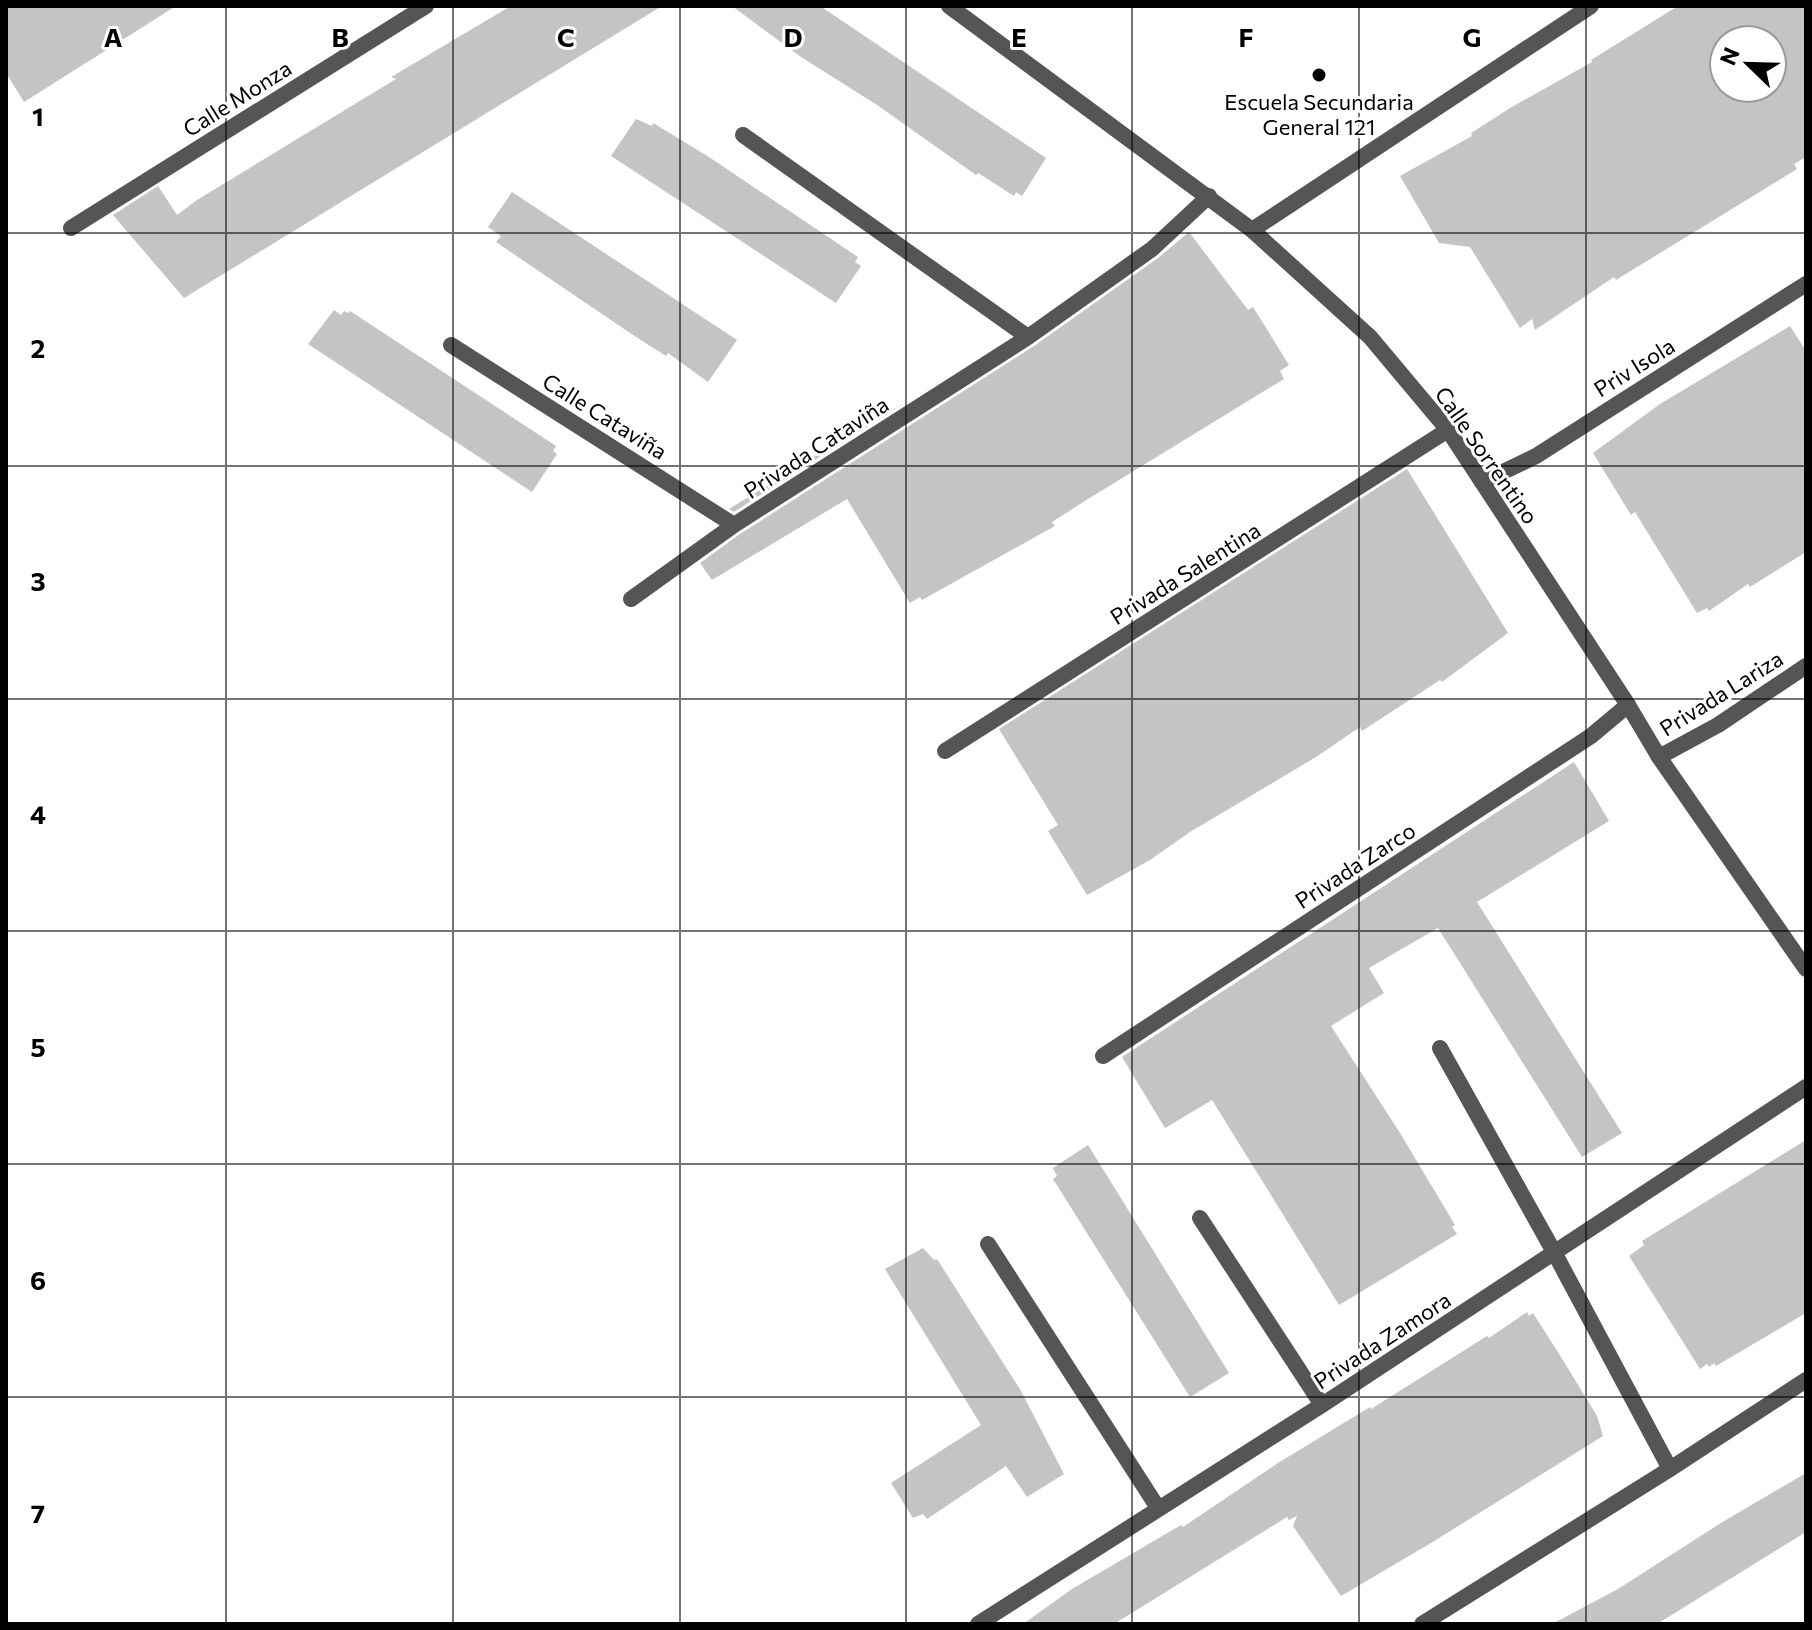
<svg xmlns="http://www.w3.org/2000/svg" width="1812" height="1630" font-family="Commissioner,sans-serif">
<rect width="100%" height="100%" fill="#fff"/>
<path fill="#c4c4c4" fill-rule="evenodd" d="M6,6H176L24,102L6,73Z
M511,6H662L184,298L113,215L158,186L177,215L197,200L396,79L391,77Z
M732,6H820L1046,158L1022,196L1016,192L1014,196L978,173L976,175L877,105L801,57Z
M1678,6H1806V157L1794,164L1797,169L1616,280L1614,277L1535,330L1532,319L1520,328L1470,247L1439,243L1400,176L1472,136L1471,133L1510,108L1592,62L1591,60ZM1724,40H1772V88H1724Z
M636,119L652,126L653,123L709,157L858,257L855,262L861,266L836,303L611,156Z
M512,192L737,340L708,382L668,353L666,356L630,333L496,242L501,236L488,227Z
M1189,232L1248,310L1253,307L1289,365L1280,371L1284,379L1088,499L1052,522L1055,526L922,600L920,597L910,603L847,499L712,580L700,563L740,534L1034,346L1158,258Z
M334,310L341,315L344,311L348,313L350,311L556,446L553,451L557,454L532,492L308,344Z
M1790,326L1806,351V552L1750,587L1748,584L1709,611L1707,608L1697,613L1635,512L1631,515L1593,453L1660,404Z
M907,401L734,512L729,509L817,455Z
M1407,469L1508,633L1442,682L1440,680L1362,731L1360,727L1316,757L1190,832L1150,860L1087,895L1048,831L1058,825L999,729Z
M1574,762L1609,821L1477,902L1622,1133L1582,1157L1438,928L1369,968L1384,993L1331,1026L1400,1133L1455,1225L1452,1227L1457,1234L1339,1305L1212,1100L1165,1128L1122,1057Z
M1806,1140V1313L1716,1366L1714,1363L1709,1367L1707,1364L1700,1369L1629,1256L1644,1245L1642,1241Z
M1088,1145L1229,1373L1190,1397L1053,1179L1057,1176L1053,1168Z
M923,1248L934,1260L937,1259L970,1311L1021,1391L1064,1474L1027,1497L1006,1466L927,1519L923,1514L913,1518L891,1483L981,1425L885,1269Z
M1527,1312L1529,1316L1533,1313L1561,1357L1597,1416L1603,1436L1431,1543L1341,1596L1293,1526L1297,1516L1289,1520L1287,1517L1114,1624H1023L1072,1589L1181,1525L1183,1527L1278,1463L1370,1407L1371,1409L1487,1336L1489,1338Z
M1806,1473V1532L1657,1624H1552L1618,1589L1724,1521Z"/>
<g fill="none" stroke-linecap="round" stroke-linejoin="round">
<path stroke="#555" stroke-width="16" d="M743,135L1028,337
M71,228L426,6
M1252,230L1591,6
M451,345L734,525
M1482,482L1536,456L1806,284
M631,599L734,525L1028,337L1152,249L1209,196
M945,751L1448,430
M1659,757L1718,725L1806,666
M1440,1048L1554,1252L1670,1469
M1103,1056L1591,736L1628,705
M1200,1218L1322,1405
M988,1244L1158,1508
M978,1624L1322,1405L1806,1087
M1422,1624L1670,1469L1806,1380"/>
<path stroke="#555" stroke-width="16" d="M949,6L1252,230L1370,337L1448,430L1628,705L1659,757L1806,969"/>
</g>
<path fill="none" stroke="#000" stroke-width="2" stroke-opacity="0.55" d="M226,6V1624M453,6V1624M680,6V1624M906,6V1624M1132,6V1624M1359,6V1624M1586,6V1624M6,233H1806M6,466H1806M6,699H1806M6,931H1806M6,1164H1806M6,1397H1806"/>
<circle fill="#000" stroke="#fff" stroke-width="3" cx="1319" cy="75" r="8"/>
<g text-anchor="middle" dominant-baseline="central" stroke-width="6" stroke-linejoin="round" paint-order="stroke">
<g font-size="22" fill="#000" stroke="#fff">
<text transform="translate(237 98) rotate(-32)">Calle Monza</text>
<text transform="translate(1634 367) rotate(-32)">Priv Isola</text>
<text transform="translate(605 416) rotate(32)">Calle Cataviña</text>
<text transform="translate(816 447) rotate(-33)">Privada Cataviña</text>
<text transform="translate(1487 455) rotate(55)">Calle Sorrentino</text>
<text transform="translate(1185 573) rotate(-32)">Privada Salentina</text>
<text transform="translate(1721 693) rotate(-32)">Privada Lariza</text>
<text transform="translate(1355 865) rotate(-33)">Privada Zarco</text>
<text transform="translate(1382 1340) rotate(-33)">Privada Zamora</text>
</g>
<g font-size="22" fill="#000" stroke="#fff">
<text x="1319" y="101">Escuela Secundaria<tspan x="1319" dy="25">General 121</tspan></text>
</g>
</g>
<g font-size="26" text-anchor="middle" font-weight="bold" fill="#000" stroke="#fff" stroke-width="6" stroke-linejoin="round" paint-order="stroke">
<text x="113" y="47">A</text>
<text x="340" y="47">B</text>
<text x="566" y="47">C</text>
<text x="793" y="47">D</text>
<text x="1019" y="47">E</text>
<text x="1246" y="47">F</text>
<text x="1472" y="47">G</text>
<text x="38" y="126">1</text>
<text x="38" y="358">2</text>
<text x="38" y="591">3</text>
<text x="38" y="824">4</text>
<text x="38" y="1057">5</text>
<text x="38" y="1290">6</text>
<text x="38" y="1523">7</text>
</g>
<rect width="1812" height="1630" fill="none" stroke="#000000" stroke-width="16"/>
<g transform="translate(1748 64) rotate(293)"><circle r="38" fill="#ffffff" stroke="#999999" stroke-width="2"/>
<path d="M0-6L14 30L0 20L-14 30Z" fill="#000000"/>
<text y="-12" font-size="22" font-weight="bold" text-anchor="middle" fill="#000000">N</text>
</g>
</svg>
